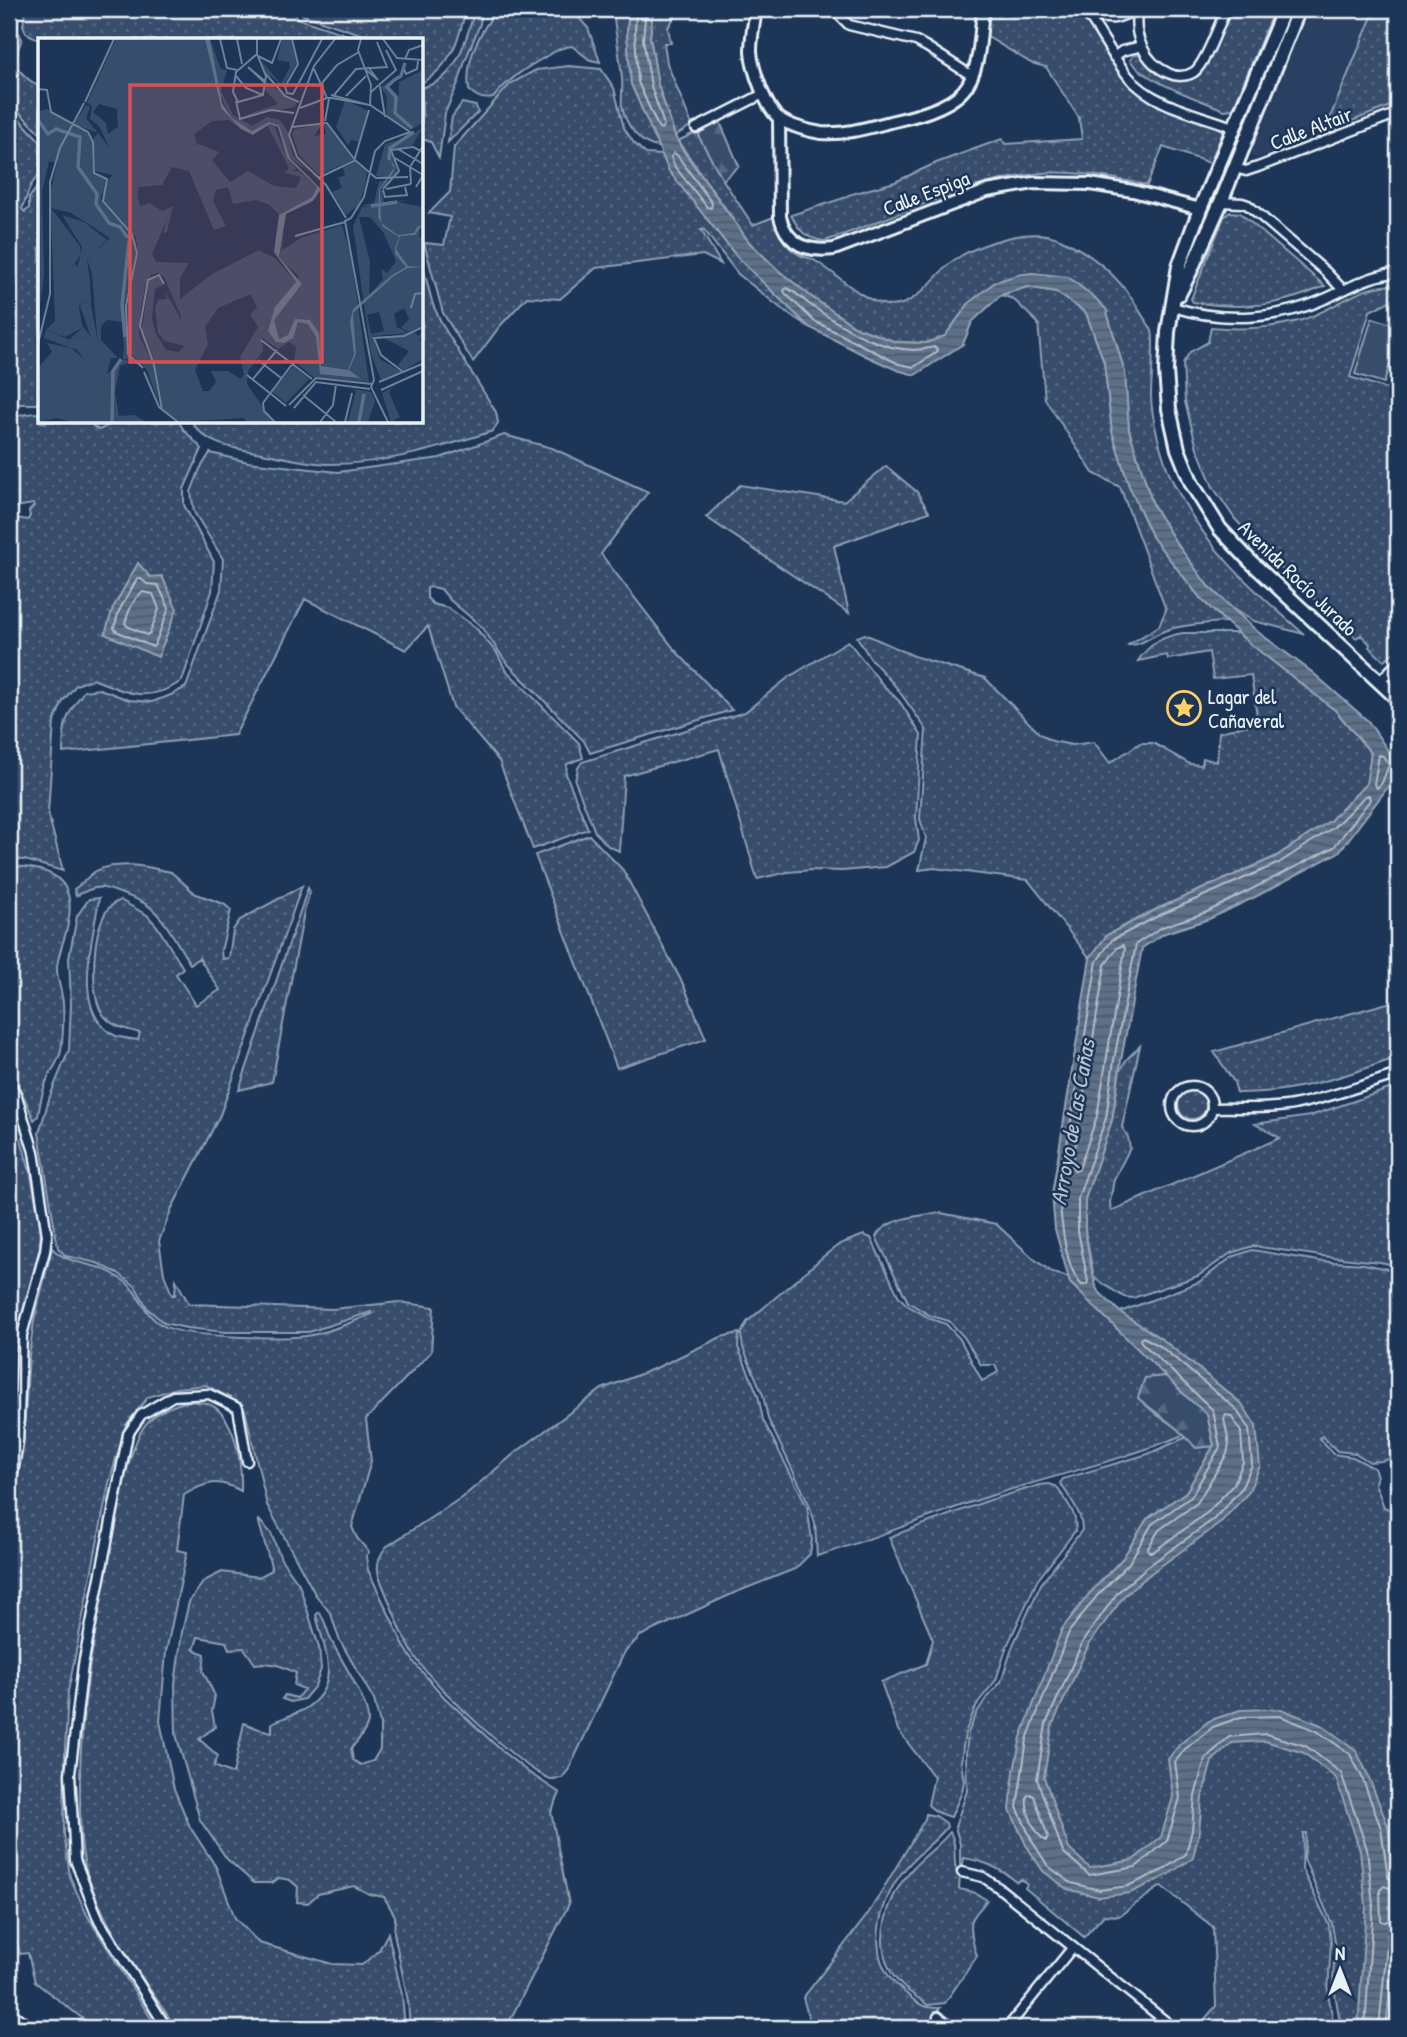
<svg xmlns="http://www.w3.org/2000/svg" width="1407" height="2037" font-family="'Patrick Hand',sans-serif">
<defs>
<pattern id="grass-dots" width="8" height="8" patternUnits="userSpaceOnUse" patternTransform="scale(1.75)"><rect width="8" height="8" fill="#374d6c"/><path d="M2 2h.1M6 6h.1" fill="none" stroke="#546782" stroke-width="1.8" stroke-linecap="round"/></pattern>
<pattern id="forest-firs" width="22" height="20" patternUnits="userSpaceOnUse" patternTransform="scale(1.75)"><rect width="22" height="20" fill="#374d6c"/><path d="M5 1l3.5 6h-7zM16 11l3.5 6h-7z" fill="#546782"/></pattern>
<pattern id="water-rules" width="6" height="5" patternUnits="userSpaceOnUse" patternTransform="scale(1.75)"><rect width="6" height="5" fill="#5d7089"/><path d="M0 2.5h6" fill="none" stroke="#505a66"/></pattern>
</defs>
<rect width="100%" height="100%" fill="#1d3557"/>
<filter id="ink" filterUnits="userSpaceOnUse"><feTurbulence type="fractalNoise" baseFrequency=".0143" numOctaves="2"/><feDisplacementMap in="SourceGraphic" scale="14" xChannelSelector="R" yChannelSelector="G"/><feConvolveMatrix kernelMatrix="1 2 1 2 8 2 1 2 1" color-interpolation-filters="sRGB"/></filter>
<g filter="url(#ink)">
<path fill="#2a4162" d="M1309,9H1375L1324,132L1258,158L1253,157L1250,150Z"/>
<path fill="url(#grass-dots)" stroke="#909fb2" stroke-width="2" d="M26,9H290L299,19L363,40H40L26,33L23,25Z
M297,9H466C459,40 451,66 422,83V40H378L303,15Z
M475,9H482L480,24L465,61L459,81L445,113L439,158L431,142L422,139V87C457,83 467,36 475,9Z
M498,9H576L579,18L588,28L600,62L590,60L572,46C561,47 556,51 547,56C524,69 510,78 493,98C482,100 477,97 469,90C465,60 480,31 498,9Z
M613,9H629L627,32L631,84L659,147C640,146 625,124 622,106C621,97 623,88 622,79C620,55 615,32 613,9Z
M653,9H679L668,28L671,43H664L667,63L692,125L675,136L658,85L650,37Z
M990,9H1027L1038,19L1048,9H1074L1087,20L1127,78L1216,121L1223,132L1210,163L1163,147L1147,185C1111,178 1072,169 1035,174C962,183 894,218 825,241C806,239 799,231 791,215L847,197L848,195L895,182L936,163L1002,139L1005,144L1082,139L1079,118L1046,67L1031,63L986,36Z
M1232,9H1274L1233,109L1224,110C1199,99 1145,82 1130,60L1134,55L1140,54C1149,67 1159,76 1175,79C1207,86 1222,31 1232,9Z
M1375,9H1398V103L1324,132Z
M18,21V31L22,39L18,49L17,60L10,54L9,60L27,78L40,88V133L9,102V26Z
M569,66L601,69L614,88L624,128L634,143L646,154L662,155L669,171L738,258L809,327L783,310L738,274L704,230H701L721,264L703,255L596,268L560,299L527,297L500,326L473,362L443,313L424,243L444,245L450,217L429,213L450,192L454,147L510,84L536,70Z
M462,103L476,106L478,112L448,142L452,117Z
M9,108L40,141V173L31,185L22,209L25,212L29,208V198L40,183V404H9Z
M696,132H700L699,134L723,180L753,225L776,216C776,232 785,247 800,255C804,257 810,258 814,260C838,274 859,299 886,305C914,311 934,275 954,260C980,243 1031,226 1060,239C1095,255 1123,281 1141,313C1144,319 1150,325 1152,331C1155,342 1151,381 1151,395C1151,418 1163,461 1173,482C1205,548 1250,587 1304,634L1254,621L1233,609L1208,586L1175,541L1153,505L1129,430L1125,373L1106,309L1032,273L970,302L945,336L926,343L896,342L856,327L813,298L779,271L749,242L678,141Z
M1230,212L1240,213L1325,286C1279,307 1242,310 1193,302L1191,299L1224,217Z
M422,263L433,305L443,326L496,412L498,423L493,431C440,448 387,464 331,464C309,464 284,457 262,453C236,449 206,446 192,422H422Z
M1398,284V297L1370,311L1350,377L1387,389L1398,383V648L1384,661L1369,647L1370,644L1361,635L1356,638L1274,561L1235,519L1213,487L1197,448L1185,402L1183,363L1190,352L1208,342L1211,327C1241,330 1273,328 1302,320C1325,313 1344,298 1366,290C1376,286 1388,285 1398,284Z
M1027,287L1056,292L1086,313L1104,362L1112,431L1129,486L1153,538L1202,600L1226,622C1207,623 1188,624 1170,629C1156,632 1143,646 1128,645L1159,626L1166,610L1120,487L1093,473L1045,399L1038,323L1013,299L1001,295Z
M36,413L40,414V422H91L93,426L99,430L115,422H179L183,429L202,449L184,489V505L214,562L212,591L182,681C147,704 128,693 93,679L76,685L63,701L54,722L48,813L63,871L25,860L9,859V517L28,520L30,516L29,511L34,506L33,504L9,508V423H14L19,415Z
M504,435L552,448L648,492L601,554L675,650L732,710L590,753L584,741L506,662L482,627L450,600L441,589L432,587L427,588V598L433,604L448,608L475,627L497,653L505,669L579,743L583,758L567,764L566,774L588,829L533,849L499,761L453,707L428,626L406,650L305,599L235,735L63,753C63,723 66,715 84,691L100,689L129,700L152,702L171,695L186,687L221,590L223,559L194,512L191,492L200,469L210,453L248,462L338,472L440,458Z
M886,466L917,492L929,512L834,546L849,613L706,517L740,485L844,501Z
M1183,633H1237L1336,711L1371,753L1367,784L1330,821L1275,857L1157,909L1107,935L1090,958L1028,880L934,868L919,870L926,838L920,819L926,729L896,687L870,658L857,637L865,634L914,656L985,678L1039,733L1052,741L1072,745L1094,742L1110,763L1140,743H1153L1190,764L1202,765L1203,758L1217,762L1219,732L1258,723L1251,675L1213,679L1209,652L1168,659L1167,655L1138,661C1149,644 1163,636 1183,633Z
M848,641L883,685L900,702L921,735L916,818L919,840L914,852L886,867L842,871L812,870L788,872L757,879L719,749L624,776L619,851L608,846L595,832L575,781L578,768L582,762L745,712L789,677Z
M589,835L623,870L684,986L706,1039L617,1068L535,855Z
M130,865L147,867L171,872L196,894L224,904L231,910L221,951L222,959L229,958L233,930L240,920L302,886L220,1115L172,1208L159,1241L164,1274L172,1295H175L176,1280L189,1304L333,1309L399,1302L434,1307L431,1352L366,1419L371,1461L352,1527L357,1538L369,1552L366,1556L368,1570L404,1646L416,1665L444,1697L502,1751L528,1772L560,1793L551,1812L569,1904L506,2028H410L408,2001L394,1933L395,1916L384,1897L369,1894L354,1886L318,1894L308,1903L297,1902L298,1887L290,1880L279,1878L272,1883H254L227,1859L200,1820L176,1734L175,1684L182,1632L189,1602L204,1581L222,1572L259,1577L272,1570L258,1519L271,1533L281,1559L299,1584L319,1647L321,1669L315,1686L304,1699L291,1702L282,1699L285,1695L297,1698L304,1689L294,1685L296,1673C282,1666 271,1661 255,1664L244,1648L229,1649L226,1642L198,1637L194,1650L205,1654L203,1671L215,1696L212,1711L215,1727L199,1739L218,1756L214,1766L233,1774L244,1723L259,1729L272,1732V1723C282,1718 293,1715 303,1710C343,1686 325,1652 316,1615L319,1612C326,1621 327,1632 332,1642C341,1660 369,1702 368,1721C367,1731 357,1741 351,1749L353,1760L361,1765L373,1761L380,1749V1724L374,1700L339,1639L331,1614L315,1594L267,1505L245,1410L232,1399L206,1385L177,1388L148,1397L126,1425L109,1483L68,1692L65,1751L64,1834L70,1877L87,1915L157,2028H95L35,1982L28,1953L20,1954L9,1914V1543L24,1432L29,1355L34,1321L52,1248C70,1267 95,1261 115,1275C119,1278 125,1281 128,1284C141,1297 145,1316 162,1325C184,1338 279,1339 306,1336C328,1333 351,1322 372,1314L371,1312L309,1332H226L186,1328L164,1323L148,1309L135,1286L118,1273L97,1263L66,1256L58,1248L39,1133L50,1096L69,1050L71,1004L69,958L77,916L89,899L99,898C94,938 69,1013 116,1036C122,1038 131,1039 138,1040L140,1033C126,1029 111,1027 102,1013C90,994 93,941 102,920C105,911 111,904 120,900L147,915L157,926L183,968L176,974L196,1005L220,990L199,958L190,964C178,946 168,923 152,909C144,901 133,898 122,894C101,885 96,885 76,896L74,889C82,884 89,875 96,871C107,865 118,866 130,865Z
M9,866C50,867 77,878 68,924C65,938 59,952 57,966C56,977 62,991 63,1003C64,1018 63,1036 61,1051C59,1062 51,1070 47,1080C42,1091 40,1104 38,1116L34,1120L25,1099L9,1068Z
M308,888L310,892L304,912L272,1082L239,1090Z
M1398,1000V1057C1346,1076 1293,1094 1237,1093L1234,1082L1214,1052Z
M1140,1046L1122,1127L1128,1137L1130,1148L1114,1179L1110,1202L1111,1211L1280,1138L1255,1124L1310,1116L1398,1086V1266L1380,1262L1321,1256L1253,1246L1231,1253L1198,1276L1133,1298L1124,1297L1094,1278L1085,1230V1199L1112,1120L1120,1070L1127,1059Z
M1178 1105a14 14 0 1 1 28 0a14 14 0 1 1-28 0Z
M9,1136L21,1139L31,1175L41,1228L40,1247L18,1333L9,1468Z
M941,1213L996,1224L1034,1259L1053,1273L1068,1277L1070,1283L1166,1376L1145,1378L1138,1398L1157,1415L1183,1432V1435C1118,1462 1050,1476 984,1498C928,1516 874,1539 817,1556L815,1523L809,1504L768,1419L763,1395L743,1348L741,1334L747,1322L825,1255L840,1244L864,1235L871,1238L899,1297L907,1305L931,1319L946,1324L960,1339L982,1381L998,1372L995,1365H981L964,1337L949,1321L931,1316L908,1302L876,1237C885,1218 922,1215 941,1213Z
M1252,1250L1319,1261L1364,1264L1398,1271V1457L1381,1461L1370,1462L1355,1453L1337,1451L1322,1436L1319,1438L1333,1454L1353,1457L1374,1468L1377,1476L1375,1483L1384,1507L1394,1512H1398V2028H1344L1339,2016L1333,1982L1335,1942L1332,1924L1304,1859L1306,1833H1303L1302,1869L1329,1925L1331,1941L1328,1993L1332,2015L1337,2028H1200L1198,2027L1216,2006L1213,1927L1161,1886L1119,1916L1104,1915L1084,1937L1025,1888L1027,1884L1021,1879L1017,1882C999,1868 987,1862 964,1858L962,1869L960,1865V1844L955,1827L967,1791L966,1754L968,1733L976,1714L987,1697L1001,1682L1013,1645L1041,1584L1082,1530C1082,1512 1070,1498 1060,1483L1063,1479L1148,1454L1187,1437L1196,1448L1214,1446L1186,1492L1147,1519L1123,1558L1090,1593L1080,1621L1151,1573L1242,1404L1163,1340L1120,1312L1199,1282L1232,1257Z
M739,1333L738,1347L758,1395L763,1420L807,1506L812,1540L810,1554L795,1569L734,1593L640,1636L624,1653L569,1769L562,1778C559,1778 554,1779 551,1779C525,1772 439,1689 421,1665C402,1640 392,1606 379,1577C376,1564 378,1558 386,1547L464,1496L515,1453L602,1389L656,1368L721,1337Z
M189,1401C195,1402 201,1402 206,1403C236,1412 242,1465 241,1491C217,1478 206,1482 184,1495L177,1550L187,1552L166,1652L160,1721L174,1789L190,1827L216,1867L235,1918L259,1943L332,1964L362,1965L379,1950L388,1933L402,1995L405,2028H173L170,2019C140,1974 106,1929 88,1877C80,1852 80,1824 80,1798C78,1688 106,1580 126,1473C139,1430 143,1412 189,1401Z
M1049,1484L1056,1486C1065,1500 1079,1514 1075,1531L1037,1581L1007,1646L996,1680L980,1700L974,1711L965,1733L961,1762L964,1781L962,1792L951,1817C941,1815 935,1812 928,1805L934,1777L898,1730L881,1682L926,1664L933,1640L889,1537L987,1501L1040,1485Z
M926,1814L936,1816L946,1823L947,1827C933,1844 914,1856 901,1874C878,1905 865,1959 899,1987C913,2000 921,2009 940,2008L925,2028H812L803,1998L868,1914L925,1819Z
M950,1832C959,1847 950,1864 960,1876L959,1889L973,1892L987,1900C983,1906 975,1913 972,1920C969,1929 974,1948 977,1956L945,2003L928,2005C915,1996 899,1986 891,1972C873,1940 888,1896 911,1870C923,1856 938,1847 950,1832Z"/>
<path fill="url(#forest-firs)" stroke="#909fb2" stroke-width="2" d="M720,122L739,166L723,180L699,137L700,132Z
M1166,1376L1207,1414L1214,1446L1196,1448C1180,1428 1158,1415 1138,1398L1145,1378Z"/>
<path fill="#374d6c" stroke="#909fb2" stroke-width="2" d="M1372,318L1398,326V338L1384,383L1355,374Z"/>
<path fill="url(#water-rules)" stroke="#95a4b5" stroke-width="2" d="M629,9H653L650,37L658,85L675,136L682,149L749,242L779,271L813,298L856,327L896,342L926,343L945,336L970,302L995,282L1017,275L1032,273L1068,277L1094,297L1106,309L1125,373L1129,430L1153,505L1175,541L1208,586L1258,632L1312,672L1368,721L1397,764L1388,787L1339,852L1257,896L1209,919L1165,933L1142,948L1120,1066L1112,1120L1085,1199V1230L1090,1262L1097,1290L1120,1312L1163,1340L1242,1404L1256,1426L1260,1466L1248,1493L1219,1524L1151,1573L1124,1596L1089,1644L1052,1726L1044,1777L1069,1849L1090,1868L1133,1860L1161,1837L1173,1797L1168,1759L1180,1744L1209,1721L1240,1710L1281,1709L1321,1725L1356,1750L1367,1773L1388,1826L1396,1883L1395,1939L1386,2028H1358L1366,1906L1360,1851L1336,1778L1304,1753L1265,1741L1232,1743L1212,1761L1202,1798L1199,1832L1193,1858L1166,1876L1130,1893L1099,1897L1067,1889L1043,1871L1026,1845L1010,1810L1014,1771L1021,1737L1062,1629L1090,1593L1123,1558L1147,1519L1186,1492L1214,1445L1207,1414L1190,1400L1070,1283L1055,1229L1052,1194L1090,958L1107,935L1157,909L1275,857L1330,821L1366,784L1371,753L1336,711L1248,642L1202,600L1153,538L1129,486L1112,431L1104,362L1086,313L1056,292L1027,287L1001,295L972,322L963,344L915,375L897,370L868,357L809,327L738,258L669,171L631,84L627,32Z
M138,563L150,577L162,576L177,609L158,657L105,634L113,608Z"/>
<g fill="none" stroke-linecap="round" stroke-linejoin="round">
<path stroke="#b0bdcc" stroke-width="2" d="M636,9L635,32L638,82L658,127L661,129L664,125L651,86L643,39L646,9
M674,153L677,155L712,203L711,208L707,207L675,167L671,157Z
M787,288C795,292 802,298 809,304C842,327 892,360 934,347L937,349V352L914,367L899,364L814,321L785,293L784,290Z
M137,579H141L147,584L158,585L169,608L155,644L153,647L116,631L114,628L119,611Z
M143,592L153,594L159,609L150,633L147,635L127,626L125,623C128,613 134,597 143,592Z
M1379,755L1383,756L1389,765L1382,783L1377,788L1374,784Z
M1369,795L1370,800L1334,847L1207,912L1162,927L1136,944L1114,1060L1106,1118L1078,1198V1231L1088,1282L1086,1285H1082C1065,1270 1061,1218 1059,1194L1097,961L1112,940L1160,915L1279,863L1334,827L1365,796Z
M1123,945L1125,949L1097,1116L1079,1169L1075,1171L1072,1167L1105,965L1117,948Z
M1226,1415L1231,1416L1241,1432L1243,1462L1234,1484L1208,1512L1153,1552H1149L1148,1548L1159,1530L1197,1503L1227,1454L1229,1444L1224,1419Z
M1030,1794L1034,1796L1048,1837L1046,1841C1034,1834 1025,1810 1027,1796Z
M1398,1891L1384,1886L1380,1890L1381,1921L1385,1922L1398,1918
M1365,2028L1373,1905L1367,1849L1341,1773L1306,1746L1266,1734L1229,1737L1205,1759L1195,1796L1192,1830L1186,1854L1163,1870L1128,1886L1100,1890L1071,1883L1048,1866L1032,1841L1017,1807L1027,1739L1069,1632L1096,1597L1129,1563L1152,1524L1191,1497L1220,1447L1213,1410L1141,1342L1140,1339L1143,1337L1160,1346L1236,1409L1249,1429L1252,1465L1241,1489L1214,1519L1147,1567L1118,1592L1083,1641L1046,1724L1037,1779L1063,1852L1089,1875L1136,1867L1167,1841L1180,1798L1175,1762L1185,1749L1213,1727L1241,1717L1280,1716L1317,1731L1350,1754L1361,1775L1381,1828L1388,1877L1392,1881L1398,1882
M1379,2028L1388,1934L1391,1929L1398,1927"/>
<g stroke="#e8f1f8" stroke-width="13">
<path id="street" d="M833,9L849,25L916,41L927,47L972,76
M1083,9C1100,30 1111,55 1128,76C1153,107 1200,114 1235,128
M1138,9C1132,34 1144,62 1168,73C1176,77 1186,77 1194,72C1206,63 1219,24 1226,9
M1088,14C1112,21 1115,20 1138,9
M1114,57L1122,51L1142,46
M696,128L763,94
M1235,168L1246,171L1258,167L1398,113
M1221,202L1242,203L1248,205L1326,272L1343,290
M1173,307C1224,323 1278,320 1327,298C1351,287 1371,274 1398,273
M1380,681L1398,662
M9,1083L16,1094L34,1152L47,1235L45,1251L22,1335L18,1442L9,1498
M1172 1106a20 20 0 1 1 40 0a20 20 0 1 1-40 0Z
M1212,1108C1239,1107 1267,1110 1293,1105C1329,1098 1364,1085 1398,1074
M962,1872L983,1877L999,1888L1174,2028
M9,2011L31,2028
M938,2017L953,2028
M165,2028L163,2022L99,1921L75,1860L70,1774L83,1665L128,1434L141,1415L173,1396L209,1394L238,1408L247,1461
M1007,2028L1073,1947"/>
</g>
<g stroke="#e8f1f8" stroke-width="16">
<path id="secondary" d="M756,9C754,23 751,37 751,51C752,69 766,109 780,119C790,126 809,131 821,133C844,135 867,128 890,122C912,117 947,109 963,91C981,71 980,34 983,9
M779,118L780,217C787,245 808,252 834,249L987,191L1034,183L1090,184L1133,191L1200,209"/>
</g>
<g stroke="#e8f1f8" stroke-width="18">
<path id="primary" d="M1284,9L1200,209L1179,266L1168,332L1166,371L1169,409L1178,449L1192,484L1220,529L1250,561L1398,699
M1179,294L1190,272L1221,202L1299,9"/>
</g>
<use href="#street" stroke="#1d3557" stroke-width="8"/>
<use href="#secondary" stroke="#1d3557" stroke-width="10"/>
<use href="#primary" stroke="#1d3557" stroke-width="12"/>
</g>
</g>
<defs>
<g id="sight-ring" transform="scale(1.75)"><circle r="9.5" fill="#1d3557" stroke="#ffd166" stroke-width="1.5"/><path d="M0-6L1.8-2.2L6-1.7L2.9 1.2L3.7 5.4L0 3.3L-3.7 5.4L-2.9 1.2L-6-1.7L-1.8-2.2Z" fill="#ffd166"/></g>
</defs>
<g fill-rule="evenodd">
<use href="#sight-ring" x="1184" y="708"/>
</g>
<g text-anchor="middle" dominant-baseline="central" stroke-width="5" stroke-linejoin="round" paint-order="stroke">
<g font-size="21" fill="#e8f1f8" stroke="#1d3557">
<text transform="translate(1311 128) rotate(-21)">Calle Altair</text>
<text transform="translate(926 193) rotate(-21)">Calle Espiga</text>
<text transform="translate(1298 578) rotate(44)">Avenida Rocío Jurado</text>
</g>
<g font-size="21" fill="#e8f1f8" stroke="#1d3557" text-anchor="start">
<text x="1208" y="696">Lagar del<tspan x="1208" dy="24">Cañaveral</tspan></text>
</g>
<g font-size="23" font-style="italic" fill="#b7c4d1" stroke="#1d3557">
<text transform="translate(1072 1122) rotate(-80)">Arroyo de Las Cañas</text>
</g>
</g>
<g transform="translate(38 38)">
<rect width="385" height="385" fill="#1d3557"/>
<path d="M78,1H167L182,67L203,91L191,82L174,83L156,96L159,106L148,109L161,106L181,114L174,122L192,144L210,133L236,148L258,150L263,139L246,135L251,130L229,87H236L249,120L259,131L253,133H261L279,149L274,159L241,177L232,167L218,162L195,166L190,149L178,152L175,163L188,188L176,192L151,133L134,129L124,147L101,149L103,140L99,157L102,168L112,165L124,173L135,168L129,194L125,195L130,179L114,216L118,224L151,225L142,240V261L174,236L221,212L238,221L258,244L239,268L249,261L261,238L241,221L246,191L244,212L263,200L304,187L313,219L331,344L275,339L256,323L258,309L251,304L240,311L224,300L225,313L210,333L209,346L235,384H208L206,380L142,384L125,372L115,322L103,297L111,243L121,238L125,247L117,251L114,281L118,296L128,312L141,314L146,308L127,303L120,295L117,269L120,262L129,261L127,254L142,279L141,287L143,278L126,239L120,235L113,237L107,249L102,277L101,297L115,326L121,366L109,332L91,314L89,268L100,216L98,199L66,162L65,152L74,137L57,133L55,101L60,95L36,86L48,67L52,69L48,80L71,109L61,88L52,81L54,68L49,65ZM61,66L79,71L80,89L70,96L68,85L55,74ZM213,256L219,270L212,276L220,289L202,319L206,336L203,341L190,333H173L178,344L171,353H165L157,332L170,306L167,289L180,270ZM172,1L183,31L189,32L183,53L195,77L214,88L229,79L242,82L249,92L255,117L270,133L252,120L238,85L214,93L194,80L182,58ZM244,1H253L259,25L245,48L226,33L221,20L243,46L252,29L251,24L239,22ZM385,32V85L372,92L348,78L349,59L343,49L363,37L351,49L361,58V44ZM228,44L259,65L257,69L202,79L240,66L227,52ZM307,62L330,73L321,104L313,102L310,107L298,89ZM9,71L48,93L54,103L55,134L68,141L63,161L92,193L98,214L87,267L92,321H85L93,324L82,328L77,354L81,378L96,377L109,384H33L19,380L0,384V330L14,314L9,305L33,310L46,321L54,309L61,321L54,236L49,221L72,200L33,175L13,170L42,208L43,216L32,233L37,226L52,243L53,267L46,261L41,268L44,287L53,299L32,301L44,290L27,299L8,292L17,283L12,156L19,125L11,123L4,154L6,236L0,285V73ZM69,282L84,284L86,309L85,321L69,336L73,320H80L63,302V288ZM284,86L276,98L288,96L286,87H291L315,122L281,137L261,117L254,96L257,91ZM385,89L374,108L352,112L359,131L356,140L338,138L347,106L371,99ZM317,124L329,134L327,149L321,167L308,177L294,154L304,150L300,140L307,137L305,130ZM354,142L344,150L346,164L370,162L385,167L370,162L360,164L385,169L381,199L385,200V254L379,255H385V288L371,294L363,290L371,281L366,270L356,276L359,289L370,295L335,298L342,321L364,334L343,342L333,316L315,188L324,169L333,168H327L325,167L336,165L341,143ZM321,179H332L345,194L358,223L349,235L343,231L345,241L331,257L332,224ZM341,274L346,293L333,296L329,277ZM385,290V299L379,303L385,301V321L365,333L360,327L371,313L346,300L337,302L375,294L381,298ZM255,328L271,341L248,365L234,354ZM354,350L351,355L362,379L353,384L344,355ZM313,351L333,354L337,363L330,384H310L318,353Z" fill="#374d6c" fill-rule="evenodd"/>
<path d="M24,177L46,184L69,202L49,221L52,243L39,232L44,209ZM46,261L53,267L62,315L59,323L54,309L46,321L39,312L6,300L8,292L32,302L33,309L32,301L53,299L42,268Z" fill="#374d6c"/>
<path d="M167,1H172L184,65L194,80L214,93L231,84L241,87L252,120L283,151L275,163L248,176L241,219L264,246L236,282L241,301L250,297L257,281L272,282L281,295L283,328L310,332L316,316L312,284L315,271L354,237L368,229L357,216V210L361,199L345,189L340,179L341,151L356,130L352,122L357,128L355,135L342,151L343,185L360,197L376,195L379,189L385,186L377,197L362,198L358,211L370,228L385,229L370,230L356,238L315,275L318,316L311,332L322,340L282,336L278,299L270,286L260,284L255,300L246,305L238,304L230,293L237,269L258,244L236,214L241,177L274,159L279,149L249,120L240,89L232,86L215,97L203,91L183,70Z" fill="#5d7089"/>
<path fill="none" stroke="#5d7089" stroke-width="3.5" d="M356,42L349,49L358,59L357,75L374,90M356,42L363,38L367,25M0,82L10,96L18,91L42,99L40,129L59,156L58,166L71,185L82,189L90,200M351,122L352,110L376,94M333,168L359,164M87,299L84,267L91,203M74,384L75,333L83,321M321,384L326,356"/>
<path fill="none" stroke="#6e8097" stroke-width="2" d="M182,1L189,30L199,32M199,1L204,26M297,1L276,28L251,97L259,119L288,147L308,180M323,1L320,12L333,47L332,67M345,1L359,20L385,22M219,16L198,34L195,54L200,64L225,57L228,38L219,16V1M220,18L234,25L243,1M367,21L371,12L385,7M276,31L289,60H294M366,31L368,36L379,31L380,23M328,32L340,42L330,29M227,35L247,58L261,64M198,38L208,50L225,57M227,45L210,29L227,43M284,45L299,27L321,14M248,47L260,26L254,1M247,48L249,55L255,56L284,1M342,48L347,79M0,51L9,52L13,74L50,94L55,104L56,135L69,141L65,163L94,196L99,215L88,268L90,316L105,330M333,54L358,32L348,12M293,57L331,67M296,57L318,31L349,29L339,4M308,58L328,38M294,60L332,67L372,94L347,103L337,113L326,159L313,180M198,63L202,81L233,72L256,75M47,64L76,1M262,70L289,60M287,83L291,61M254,89L289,85L317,122L338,140L370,139M360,111L385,126M357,120L385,137L378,149M280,140L316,123L331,72M373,146L372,129L385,108M345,151L361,133L353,112L375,109L385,114M348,151L373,146M345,152L347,159L369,157L367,149M313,180L307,183L336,342L333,349L350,384M257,198L307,184M373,270L377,256L385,255M223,302L274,341M0,306L12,256V144L22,110L46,65M220,322L243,340M364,333L343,317L336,300L366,298L385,289M106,334L121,369L140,384M209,337L248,368M215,341L239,312M341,344L384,326M343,352L385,333M265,357L298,384M251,367L278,340L334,346M256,370L278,344L332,351M124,372L116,327L102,288L110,242L121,237L126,246M237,384L226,373L225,365L255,325M282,384L295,367L298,346M307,384L314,355"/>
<path fill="#da5052" fill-opacity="0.15" stroke="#da5052" stroke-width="3.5" d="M92,47H284V324H92Z"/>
<rect width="385" height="385" fill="none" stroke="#e8f1f8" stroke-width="3.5"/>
</g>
<rect width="1407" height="2037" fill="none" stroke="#1d3557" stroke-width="35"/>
<rect x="18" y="18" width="1372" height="2002" fill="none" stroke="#e8f1f8" stroke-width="2.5" filter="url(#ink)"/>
<g transform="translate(1340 1970)" stroke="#1d3557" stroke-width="5" paint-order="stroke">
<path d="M0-5L12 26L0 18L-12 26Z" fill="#e8f1f8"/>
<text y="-10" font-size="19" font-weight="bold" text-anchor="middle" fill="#e8f1f8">N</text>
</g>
</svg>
